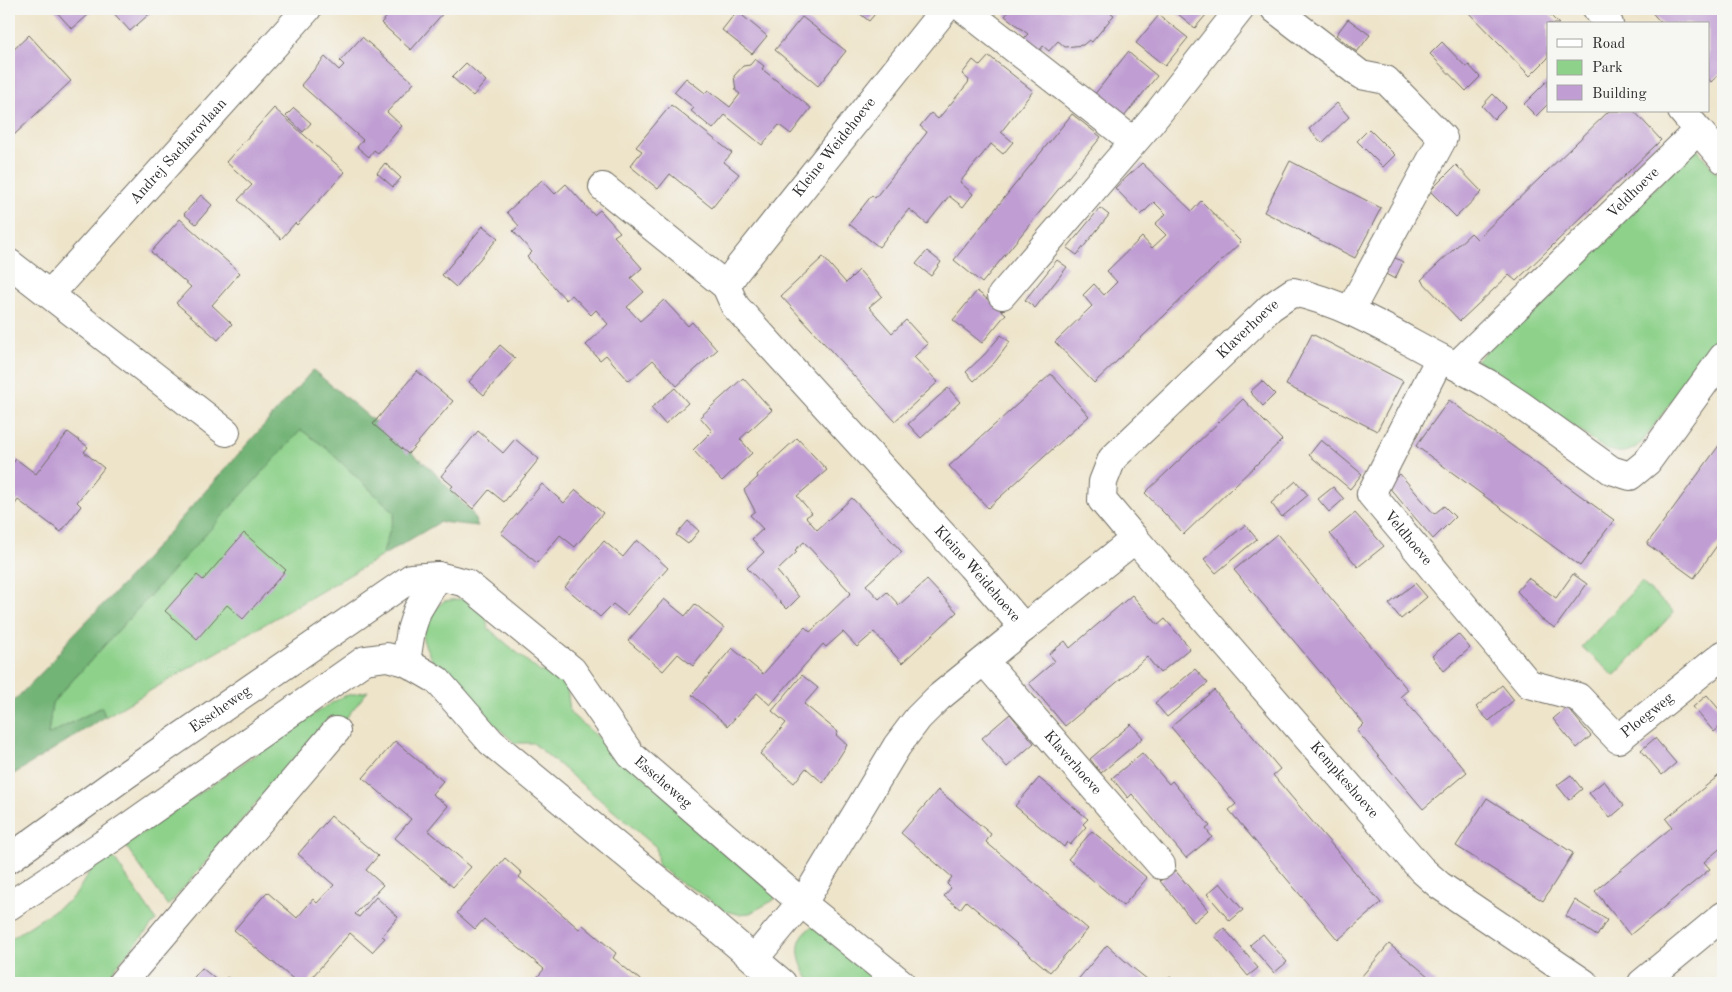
<svg xmlns="http://www.w3.org/2000/svg" width="1732" height="992" font-family="'Old Standard TT',serif">
<rect width="100%" height="100%" fill="#f6f6f2"/>
<filter id="ink" filterUnits="userSpaceOnUse"><feTurbulence type="fractalNoise" baseFrequency=".02" numOctaves="2"/><feDisplacementMap in="SourceGraphic" scale="10" xChannelSelector="R" yChannelSelector="G"/><feConvolveMatrix kernelMatrix="1 2 1 2 8 2 1 2 1" color-interpolation-filters="sRGB"/></filter>
<filter id="wash" filterUnits="userSpaceOnUse"><feTurbulence type="fractalNoise" baseFrequency=".0096" numOctaves="4" result="noise"/><feDisplacementMap in="SourceGraphic" scale="20" xChannelSelector="R" yChannelSelector="G"/><feGaussianBlur stdDeviation="1.12" result="paint"/><feColorMatrix in="noise" values="0 0 0 0 0 0 0 0 0 0 0 0 0 0 0 0 0 1.4 0 .05"/><feComposite in="paint" operator="in"/></filter>
<g filter="url(#wash)">
<rect width="100%" height="100%" fill="#eee4ca"/>
<path fill="#8dd18a" stroke="#5c7e5a" d="M1696,148L1723,181V331L1642,442C1629,454 1621,454 1605,449L1498,372L1476,361Z
M301,429L325,447L395,513L382,556L105,717L102,707L48,735L52,703Z
M1641,582L1674,612L1614,676L1582,647Z
M459,599H472L485,609L488,628L540,672L557,670L566,677L570,713L772,887L776,893L774,900L750,913L738,914L725,911L697,891L679,882L658,865L656,847L533,743H515L491,722L464,687L431,659L423,640V628L429,614L444,601Z
M368,691L341,724L331,716L168,906L125,845L323,708L344,696Z
M111,854L156,920L102,983H9V940L67,902L76,894L91,869Z
M814,926L886,983H812C798,966 790,937 814,926Z"/>
<path fill="#72b376" stroke="#4e6f50" d="M313,370L430,468L472,513L478,526L440,522L382,556L395,513L325,447L301,430L52,703L48,735L102,707L105,717L9,777V706L48,666L71,637L123,584Z"/>
<g id="blocks">
<path fill="#c09ed3" d="M54,9H95L72,29Z
M110,9H155L130,31Z
M394,9H440L444,12L411,50L381,23Z
M854,9H879L869,21Z
M1011,9H1109L1107,10L1114,15L1092,42L1089,40L1083,45L1065,47L1058,41L1049,51L1043,46L1039,51L1023,39L1028,34L1005,16Z
M1172,9H1211L1195,28Z
M1465,9H1544L1559,24H1548V58L1530,76Z
M1649,9H1723V71L1711,82L1708,78V24H1662Z
M737,11L767,36L752,54L722,30Z
M1159,15L1188,38L1165,66L1136,43Z
M802,17L846,51L818,86L775,50Z
M1348,19L1370,35L1357,52L1336,35Z
M29,35L71,81L14,135L9,130V54Z
M362,37L414,83L387,112L402,126L378,153L374,150L369,157L357,147L363,140L301,85L325,57L339,70L344,65L340,61Z
M1442,42L1466,67L1469,65L1480,77L1466,91L1430,54Z
M1128,52L1157,76L1123,118L1094,95Z
M989,56L1033,91L1001,132L1013,142L1003,154L991,144L960,182L973,194L963,207L949,196L927,224L909,209L879,247L849,224L872,195L875,198L925,135L927,132L920,126L931,113L938,119L968,83L969,80L962,74L973,60L980,66Z
M755,59L764,66L762,69L811,108L791,134L779,125L762,145L725,115L713,129L691,111L694,108L674,92L686,78L705,93L708,90L730,107L740,94L736,91L734,76L743,66L750,65Z
M466,63L486,81L473,96L452,77Z
M1548,80V104L1536,116L1524,104Z
M1493,94L1506,107L1494,119L1482,106Z
M1337,103L1349,117L1322,143L1309,129Z
M671,105L732,153L724,162L739,174L712,208L670,174L658,189L630,166L642,151L636,147Z
M274,108L345,172L297,225L295,223L281,239L238,200L252,185L226,162Z
M294,108L311,123L303,132L286,116Z
M1609,111H1634L1661,140L1516,281L1509,275L1460,321L1421,280L1471,233L1477,239Z
M1072,114L1101,137L982,283L954,260Z
M1369,129L1395,155L1383,167L1357,141Z
M1290,161L1381,208L1355,258L1264,212Z
M385,163L401,178L393,187L377,173Z
M1142,163L1192,211L1201,201L1241,242L1094,383L1055,342L1092,306L1083,295L1094,284L1104,295L1117,282L1107,271L1142,237L1152,248L1166,235L1155,224L1166,214L1154,202L1141,215L1115,188Z
M1456,165L1482,192L1456,217L1430,191Z
M542,180L555,194L566,184L594,215L600,210L620,232L614,236L642,268L631,278L644,292L627,307L640,321L664,300L688,326L692,322L717,350L677,386L653,360L629,381L606,355L600,360L586,345L608,324L596,310L591,315L572,295L566,300L527,257L532,252L513,231L519,226L507,212Z
M201,195L212,205L196,224L184,214Z
M1100,208L1109,215L1077,255L1067,248Z
M180,219L240,273L212,305L232,324L218,340L176,303L191,287L151,252Z
M483,226L498,238L456,287L442,275Z
M927,251L941,262L931,276L916,264Z
M1388,254L1403,262L1395,279L1380,271Z
M823,257L846,283L859,270L882,296L869,307L892,333L906,320L928,344L914,357L938,382L895,421L781,296Z
M1057,260L1067,267L1035,308L1025,300Z
M977,291L1006,314L982,343L953,320Z
M1312,334L1403,381L1377,431L1286,385Z
M1001,335L1010,342L994,363L974,381L966,372L985,354Z
M500,345L515,358L484,395L469,382Z
M417,371L453,401L408,454L373,424Z
M1051,374L1089,416L988,508L949,466Z
M743,378L772,410L740,439L752,453L722,481L693,450L712,431L700,417Z
M1262,381L1275,394L1263,406L1250,392Z
M675,388L688,403L665,424L651,408Z
M948,388L960,402L921,438L908,424Z
M1243,399L1282,440L1184,534L1145,493Z
M1449,400L1614,520L1580,566L1416,446Z
M478,431L503,453L515,439L539,459L504,502L489,490L473,509L450,489L453,486L441,476Z
M68,432L88,447L84,452L104,468L77,502L81,506L61,532L18,500L9,513V468L16,459L36,474Z
M797,438L827,470L797,496L812,513L806,517L817,530L852,498L902,552L866,585L879,599L887,592L899,605L927,580L957,612L902,663L874,632L857,647L843,632L826,647L823,644L770,705L757,693L728,726L692,695L732,648L763,674L805,627L810,632L851,593L804,542L795,550L797,552L777,571L799,597L787,609L747,568L764,552L752,539L763,529L750,515L755,511L744,490L758,477L757,475Z
M1321,440L1362,474L1350,489L1309,455Z
M1723,440V537L1694,578L1647,544Z
M1400,474L1434,514L1444,506L1455,517L1433,539L1387,485Z
M1296,481L1308,495L1282,517L1271,503Z
M542,484L564,503L576,490L603,513L575,547L560,535L537,563L501,533Z
M1333,487L1344,499L1329,512L1318,499Z
M1355,513L1384,546L1358,567L1330,534Z
M688,521L699,531L688,544L676,535Z
M1245,525L1257,539L1216,573L1204,559Z
M244,533L286,570L243,619L227,605L197,639L165,611L197,575L203,580Z
M1277,534L1408,690L1401,696L1467,772L1423,809L1357,731L1364,724L1234,570Z
M637,540L668,568L627,615L613,604L600,617L565,587L604,541L623,557Z
M1573,574L1587,584L1555,628L1541,619L1517,591L1528,578L1556,598Z
M1415,583L1427,597L1401,619L1389,604Z
M1132,595L1158,625L1165,619L1190,648L1160,673L1147,657L1065,726L1029,683L1055,661L1049,654L1065,641L1070,648Z
M664,599L685,616L695,604L724,628L693,666L678,654L663,671L628,641Z
M1458,634L1470,648L1444,671L1432,656Z
M1195,669L1208,683L1167,717L1155,703Z
M802,675L818,688L804,704L838,732L836,735L847,745L823,783L806,768L794,783L760,754L786,723L772,711Z
M1502,685L1514,700L1489,721L1476,707Z
M1214,690L1280,769L1273,775L1381,903L1338,940L1229,810L1236,804L1171,727Z
M1707,695L1723,714V724L1714,732L1693,707Z
M1567,707L1591,736L1577,748L1553,719Z
M1010,714L1034,743L1007,767L982,738Z
M1131,724L1143,738L1101,773L1090,759Z
M1655,738L1676,763L1662,775L1641,750Z
M395,741L443,781L432,794L448,806L428,830L471,867L453,887L395,838L411,819L363,778Z
M1142,753L1169,784L1172,781L1210,826L1206,829L1212,837L1186,858L1132,794L1128,798L1112,778Z
M1723,772V846L1704,862L1710,869L1630,935L1595,891L1672,827L1666,819L1667,818Z
M1571,775L1582,789L1569,800L1557,785Z
M1039,778L1088,819L1083,824L1086,827L1070,845L1067,842L1064,847L1015,806Z
M1604,781L1624,806L1610,818L1589,793Z
M938,790L991,834L986,842L1088,929L1050,972L966,901L960,909L944,896L951,888L947,884L952,877L901,833Z
M1487,798L1573,853L1543,901L1456,846Z
M331,816L378,856L366,870L383,885L355,914L359,917L376,897L398,917L382,936L385,938L372,952L350,933L307,983H302L299,981L298,983L234,930L267,892L297,918L313,899L317,903L334,885L298,854Z
M1092,831L1147,878L1123,906L1068,859Z
M505,858L522,873L519,877L579,929L583,925L616,953L613,958L644,983H539L535,980L544,969L484,919L475,929L457,913Z
M1174,869L1208,910L1194,922L1160,881Z
M1220,883L1243,910L1230,921L1207,894Z
M1575,900L1607,920L1597,936L1566,916Z
M1224,928L1258,968L1248,976L1215,936Z
M1263,934L1287,962L1274,973L1250,945Z
M1389,944L1416,966L1436,983H1356Z
M1107,945L1133,968L1152,983H1075Z
M202,968L220,983H189Z
M227,977L234,983H222Z
M1170,977L1178,983H1165Z"/>
</g>
</g>
<g filter="url(#ink)">
<use href="#blocks" fill-opacity="0" stroke="#6f6c63" stroke-width="1"/>
<g fill="none" stroke-linecap="round" stroke-linejoin="round">
<g stroke="#6f6c63" stroke-width="30">
<g id="minor">
<path d="M964,9L1133,141"/>
<path d="M1275,9L1361,75L1386,80L1443,138L1350,311"/>
<path d="M1597,9L1609,24"/>
<path d="M1682,111L1698,130"/>
<path id="s1" d="M603,187L726,286L735,306L971,566L1024,628L938,698L918,718L897,746L809,893L754,959"/>
<path d="M9,263L226,432"/>
<path id="s2" d="M726,286L736,271L945,9"/>
<path id="s3" d="M50,294L307,9"/>
<path d="M1002,295L1151,122L1240,9"/>
<path id="s4" d="M1440,358L1371,494L1529,684L1578,697L1618,739L1723,655"/>
<path d="M1456,366L1487,383L1519,404L1611,470L1630,476L1647,462L1723,357"/>
<path id="s5" d="M1135,539L1421,869L1439,885L1584,983"/>
<path id="s6" d="M1024,628L1135,539L1102,500L1103,482L1112,459L1271,307L1293,292C1351,304 1403,340 1456,366L1698,130L1723,159"/>
<path id="s7" d="M984,661L1161,865"/>
<path d="M406,662L411,630L417,611L438,576"/>
<path id="s8" d="M9,859L127,774L411,578L438,576L466,583L572,670L631,755L802,903L901,983"/>
<path d="M9,906L111,839L365,660L387,657L406,662L437,680L491,742L649,873L707,919L782,983"/>
<path d="M122,983L336,731"/>
<path d="M1642,983L1723,916"/>
</g>
</g>
<use href="#minor" stroke="#fff" stroke-width="28"/>
</g>
</g>
<g text-anchor="middle" dominant-baseline="central" stroke-width="5" stroke-linejoin="round" paint-order="stroke">
<g font-size="15" fill="#2b2b2b" stroke="#f6f6f2">
<text stroke="none"><textPath href="#s2" startOffset="176">Kleine Weidehoeve</textPath></text>
<text stroke="none"><textPath href="#s3" startOffset="192">Andrej Sacharovlaan</textPath></text>
<text stroke="none"><textPath href="#s6" startOffset="910">Veldhoeve</textPath></text>
<text stroke="none"><textPath href="#s6" startOffset="424">Klaverhoeve</textPath></text>
<text stroke="none"><textPath href="#s4" startOffset="210">Veldhoeve</textPath></text>
<text stroke="none"><textPath href="#s1" startOffset="541">Kleine Weidehoeve</textPath></text>
<text stroke="none"><textPath href="#s8" startOffset="259">Esscheweg</textPath></text>
<text stroke="none"><textPath href="#s4" startOffset="546">Ploegweg</textPath></text>
<text stroke="none"><textPath href="#s7" startOffset="135">Klaverhoeve</textPath></text>
<text stroke="none"><textPath href="#s5" startOffset="319">Kempkeshoeve</textPath></text>
<text stroke="none"><textPath href="#s8" startOffset="829">Esscheweg</textPath></text>
</g>
</g>
<rect width="1732" height="992" fill="none" stroke="#f6f6f2" stroke-width="30"/>
<rect x="1547" y="22" width="162" height="90" fill="#f6f6f2" stroke="#a5a5a2"/>
<rect x="1557" y="39" width="25" height="8" fill="#ffffff" stroke="#a5a5a2"/>
<text x="1592" y="48" font-size="15" fill="#2b2b2b">Road</text>
<rect x="1557" y="60" width="25" height="15" fill="#8dd18a" stroke="#a5a5a2"/>
<text x="1592" y="72" font-size="15" fill="#2b2b2b">Park</text>
<rect x="1557" y="85" width="25" height="15" fill="#c09ed3" stroke="#a5a5a2"/>
<text x="1592" y="98" font-size="15" fill="#2b2b2b">Building</text>
</svg>
